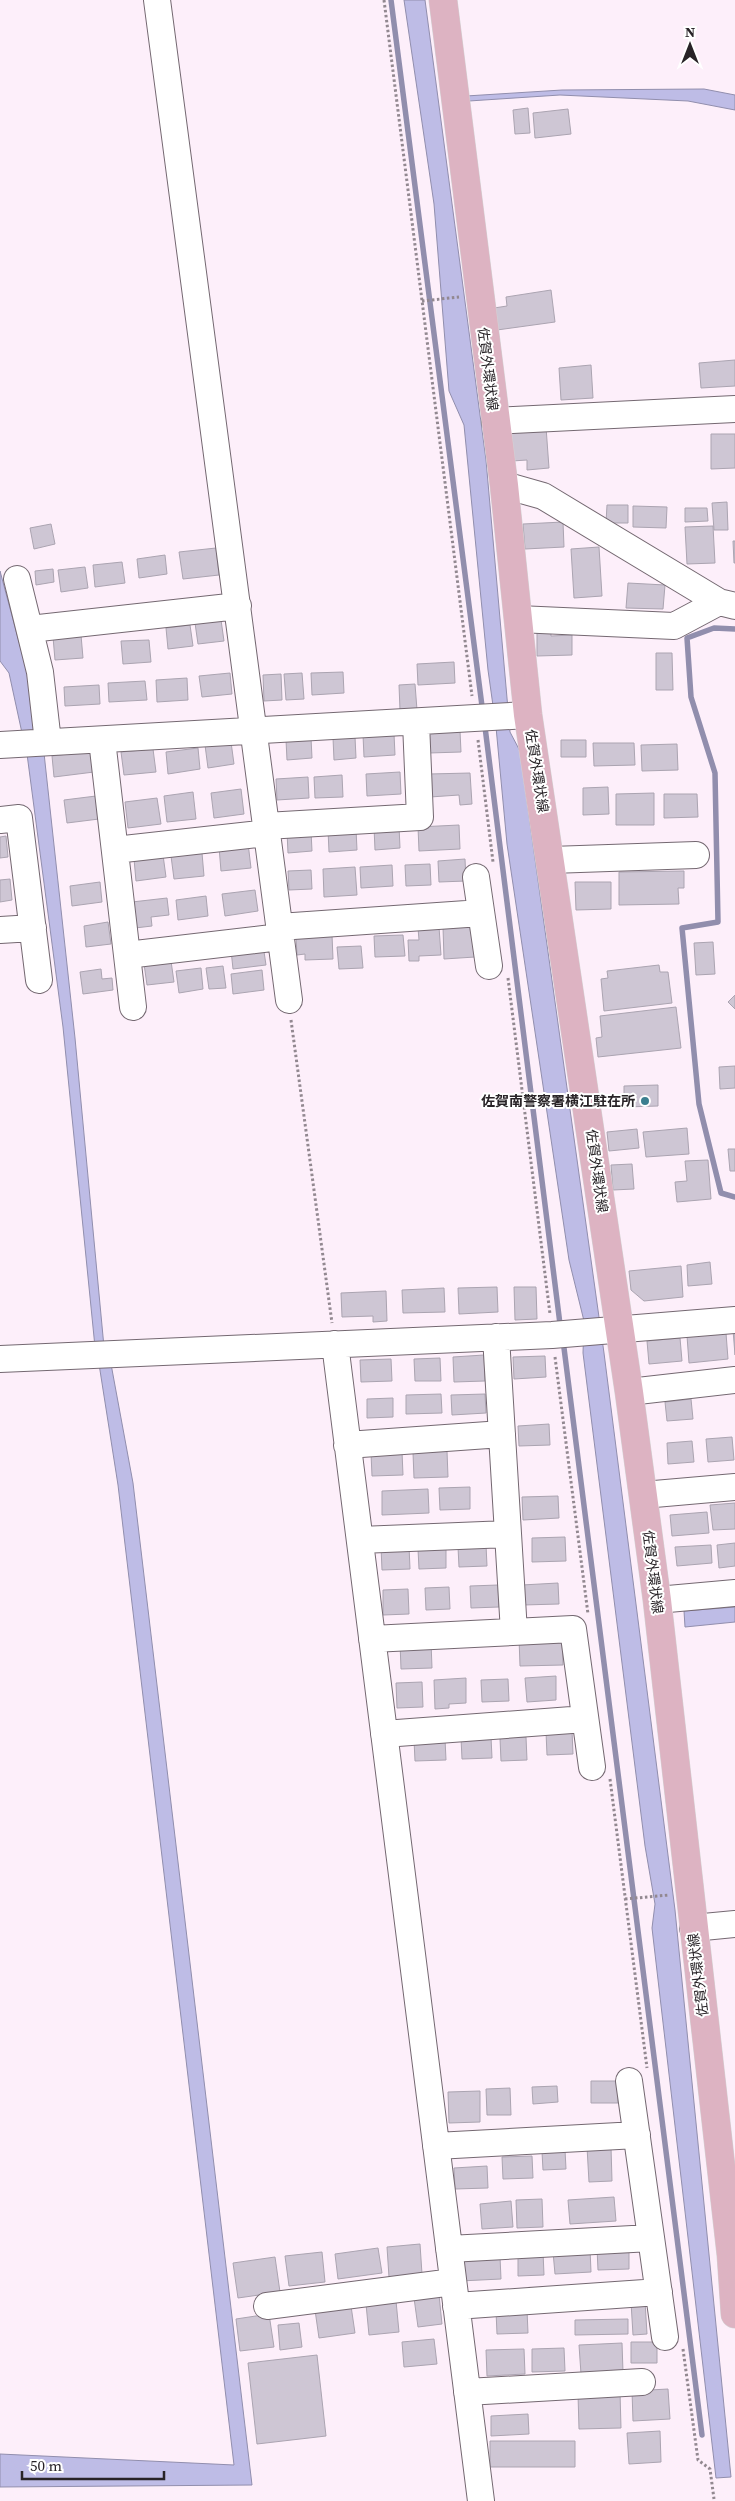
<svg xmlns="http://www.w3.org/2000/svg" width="735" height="2501" font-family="'Source Serif 4','Noto Sans JP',serif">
<rect width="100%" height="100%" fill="#fdeffa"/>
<path fill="#bebce6" stroke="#918ead" d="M404,0H425L486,460L510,732L520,751L604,1353L675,1910L731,2477L716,2478L652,1928L655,1904L645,1846L583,1353L584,1321L569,1260L507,844L496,727L488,670L464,425L449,391L434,204Z
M704,89L735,95V110L688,101L560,95L469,101L466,96L562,90Z
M0,571L29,679L38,732L22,733L9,673L0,661Z
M44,753L75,1038L104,1347H95L63,1027L27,754Z
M99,1364H111L133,1483L252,2485L0,2487V2454L234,2465L118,1485Z
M735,1607V1622L685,1627L684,1611Z"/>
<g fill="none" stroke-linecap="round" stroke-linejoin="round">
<path stroke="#918ead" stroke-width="5.5" d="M391,0L482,706
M735,629L714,628L687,638L691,697L715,773L718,922L682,928L699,1104L721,1193L735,1197
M485,727L560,1324
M564,1348L702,2435"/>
</g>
<path fill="#cec6d4" stroke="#aba4b1" d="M528,108L530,133L515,134L513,110Z
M568,109L571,134L535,138L533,113Z
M551,290L555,322L497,330L494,308L507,306L506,297Z
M735,360V386L701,388L699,363Z
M591,365L593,398L561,400L559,368Z
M546,427L549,468L527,470V460L512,461L510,430Z
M711,434H735V468L711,469Z
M727,502L728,530H714L712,503Z
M607,505H628V523H606Z
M633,506L667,507L666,528L633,527Z
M685,508H707L708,521L685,522Z
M563,522L564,547L525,549L523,524Z
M51,524L55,544L34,549L30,528Z
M713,526L715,563L687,564L685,527Z
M733,541H735V563H734Z
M599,547L602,596L574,598L571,549Z
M216,548L219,575L183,579L179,552Z
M165,555L167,574L139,578L137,559Z
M122,562L125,583L95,587L93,565Z
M85,567L88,588L61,592L58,570Z
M53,569L54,582L36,585L35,571Z
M628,583L665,585L663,609L626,608Z
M221,620L224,641L198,644L195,623Z
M190,625L193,646L168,649L166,628Z
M537,630H551V636L572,635V655L537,656Z
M81,635L83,658L55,660L53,637Z
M149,640L151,662L123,664L121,641Z
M656,653H672L673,690H656Z
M454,662L455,683L418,685L417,664Z
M343,672L344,693L312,695L311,673Z
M230,673L232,694L202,697L199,676Z
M302,673L304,699L286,700L284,674Z
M281,674L282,700L264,701L263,675Z
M187,678L188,700L157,702L156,680Z
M145,681L147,700L109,702L108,683Z
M415,684L417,710H400L399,685Z
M99,685L100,704L65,706L64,687Z
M460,731L461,752L429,753L428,732Z
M394,734L395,755L364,757L363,735Z
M355,737L356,758L334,760L333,738Z
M311,738L312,758L287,760L286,740Z
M561,740H586V757H561Z
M231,742L234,764L208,768L205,745Z
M593,743H634L635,765L594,766Z
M677,744L678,770L642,771L641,745Z
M198,748L200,769L168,774L166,752Z
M153,749L156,772L124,775L121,752Z
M91,751L94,772L54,777L52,756Z
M400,772L401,794L367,796L366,774Z
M470,773L472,804L460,805L459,795L430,797L429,774Z
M342,775L343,797L315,798L314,777Z
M308,777L309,798L277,800L276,779Z
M608,787L609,814L583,815V788Z
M241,789L244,814L214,818L211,793Z
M193,792L196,819L167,822L164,796Z
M654,793V825H616V794Z
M664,794H697L698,817L664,818Z
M96,796L99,819L67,823L64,800Z
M157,798L161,824L128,828L125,802Z
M459,825L460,849L419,851L418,827Z
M399,826L400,848L375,850L374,827Z
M356,829L357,850L329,852L328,830Z
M311,831L312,851L288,853L287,832Z
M6,836L8,857L0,858V837Z
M248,843L251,868L221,871L219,847Z
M202,853L204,876L174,879L171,856Z
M163,855L166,877L136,881L134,859Z
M465,859L466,881L439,882L438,861Z
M430,864L431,885L406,886L405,865Z
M392,865L393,886L361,888L360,867Z
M355,867L357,895L324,897L323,869Z
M311,870L312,889L289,890L288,871Z
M684,871V888H678L679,904L619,905V872Z
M10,879L12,900L0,902V880Z
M100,882L102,902L72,906L70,886Z
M575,882H611V909L576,910Z
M255,890L258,911L225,916L222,894Z
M206,896L208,916L178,920L176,900Z
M167,898L169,915L151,917L152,926L135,928L132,902Z
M108,922L111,944L86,947L84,926Z
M474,925L475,957L444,959L443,927Z
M439,927L441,955L419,956V961H409L408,940H419L418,928Z
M332,935L333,959L305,960V954L297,955L296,937Z
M403,935L405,956L375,957L374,936Z
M713,942L715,974L696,975L694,943Z
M263,945L266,965L233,969L231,950Z
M361,946L363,968L339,969L337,947Z
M171,961L174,982L147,985L144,964Z
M659,965L660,972H668L672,1003L604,1011L601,979L608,978L607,971Z
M223,966L226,988L209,989L206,968Z
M201,968L203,989L179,993L176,971Z
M101,969L102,979L112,978L113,990L83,994L80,972Z
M262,970L264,990L233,994L231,974Z
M735,995V1009L728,1002Z
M676,1007L681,1048L598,1057L596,1038L602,1037L600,1016Z
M735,1066V1088L720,1089L719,1067Z
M658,1085V1106L624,1107V1086Z
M687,1128L689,1154L646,1157L643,1132Z
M637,1129L639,1148L609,1151L607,1132Z
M728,1149H735V1171H730Z
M708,1160L711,1199L677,1202L675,1182L687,1181L685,1161Z
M632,1164L634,1189L613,1190L611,1165Z
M710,1262L712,1284L688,1286L687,1265Z
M681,1266L683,1297L644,1301L631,1290L629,1271Z
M497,1287L498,1312L459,1314L458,1288Z
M514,1287H536L537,1319L515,1320Z
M444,1288L445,1312L403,1313L402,1290Z
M386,1291L387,1321L373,1322V1316L342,1317L341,1293Z
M733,1330H735V1355Z
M726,1333L728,1359L689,1363L687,1336Z
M680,1338L682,1361L649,1364L647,1341Z
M484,1355L485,1381L454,1382L453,1357Z
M545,1356L546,1377L514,1379L513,1357Z
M440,1358L441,1381H415L414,1359Z
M391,1359L392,1381L361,1382L360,1360Z
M441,1394L442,1413L406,1414V1395Z
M485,1394L486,1413L452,1415L451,1395Z
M393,1398V1417L367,1418V1399Z
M691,1399L693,1419L667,1421L665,1402Z
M549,1424L550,1445L519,1446L518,1426Z
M732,1437L734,1460L708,1462L706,1439Z
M692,1441L694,1462L668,1464L667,1443Z
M447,1451L448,1477L414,1478L413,1453Z
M402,1452L403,1475L372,1476L371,1453Z
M470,1487V1509L440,1510L439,1488Z
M428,1489L429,1513L382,1515V1491Z
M558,1496L559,1518L523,1520L522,1497Z
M735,1503V1529L713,1530L710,1505Z
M707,1512L709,1533L672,1536L670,1515Z
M565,1537L566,1561L532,1562V1538Z
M735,1543V1566L719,1568L717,1545Z
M486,1545L487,1566L459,1567L458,1547Z
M711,1545L712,1563L677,1566L675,1547Z
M409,1546L410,1569L382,1570L381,1547Z
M446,1548V1568L419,1569L418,1549Z
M558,1583L559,1604L523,1605L522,1585Z
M498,1585L499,1607L471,1608L470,1586Z
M449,1587L450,1609L426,1610L425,1588Z
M408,1589L409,1614L383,1615V1590Z
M562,1636L563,1665L520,1666L519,1638Z
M431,1642L432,1668L401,1669L400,1643Z
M556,1676V1700L527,1702L525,1678Z
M466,1678V1703L449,1704V1708L435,1709L434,1680Z
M508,1679L509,1701L482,1702L481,1680Z
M422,1682L423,1707L397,1708L396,1683Z
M572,1731L573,1754L547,1755L546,1732Z
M491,1737L492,1758L462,1759L461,1738Z
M526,1737L527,1760L501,1761L500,1738Z
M445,1739L446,1760L415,1761L414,1740Z
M591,2081H618V2103H591Z
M557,2086L558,2102L533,2104L532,2087Z
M510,2088L511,2115H487L486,2089Z
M480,2091V2122L449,2123L448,2092Z
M587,2147H611L612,2181L589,2182Z
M565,2150L566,2169L543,2170L542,2152Z
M532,2156L533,2178L503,2179L502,2157Z
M487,2166L488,2188L455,2189L454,2168Z
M614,2197L616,2221L570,2224L568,2200Z
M542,2199L543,2227L517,2228L516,2200Z
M511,2201L513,2227L482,2229L480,2204Z
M420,2244L422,2274L389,2277L387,2247Z
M629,2247V2269L598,2270L597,2248Z
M378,2248L382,2273L338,2279L335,2254Z
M590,2249L591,2272L555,2274L553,2252Z
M322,2252L325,2282L289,2286L285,2256Z
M543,2252L544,2275L518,2276V2253Z
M275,2257L280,2292L238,2298L233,2263Z
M500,2257L501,2279L460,2281L459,2259Z
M439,2295L442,2324L418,2327L414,2298Z
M396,2301L399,2332L369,2335L366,2304Z
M645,2301L647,2334L633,2335L631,2302Z
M351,2306L355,2333L319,2338L315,2310Z
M527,2310L528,2333L497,2334L496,2311Z
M269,2314L274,2347L240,2351L236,2319Z
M628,2319V2334L575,2335V2320Z
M299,2323L302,2347L280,2350L278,2325Z
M434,2339L437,2364L404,2367L402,2342Z
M631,2342H657V2363H631Z
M622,2343L623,2372L581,2374L579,2345Z
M564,2348L565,2371L532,2372V2349Z
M524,2349L525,2374L487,2376L486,2350Z
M317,2355L326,2436L257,2444L248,2363Z
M668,2389L670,2419L633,2421L632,2391Z
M620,2392L621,2428L579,2429L578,2394Z
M528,2414L529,2434L491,2436V2416Z
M660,2431L661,2462L629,2464L627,2433Z
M490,2441H575V2467H490Z"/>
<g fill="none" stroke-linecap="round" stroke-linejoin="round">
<g stroke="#746871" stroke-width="28">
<path id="minor" d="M157,0L289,1000
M495,421L735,409
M504,485L543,496L719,602L735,606
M17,579L40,672L48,742
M518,619L674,626L719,602
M30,629L238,606
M102,740L133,1007
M0,745L528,715
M0,820L19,818L39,980
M266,826L420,817L416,723
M115,850L267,833
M551,860L696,855
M476,877L489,966
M279,927L481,913
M0,930L33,928
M127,955L280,937
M496,1337L514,1632
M335,1344L481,2501
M0,1359L552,1335L735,1320
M629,1392L735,1380
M347,1445L502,1434
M643,1495L735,1487
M360,1540L508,1534
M657,1600L735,1593
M372,1639L573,1629L592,1767
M384,1734L585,1719
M693,1928L735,1924
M629,2081L665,2337
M436,2146L637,2135
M449,2249L651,2238
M267,2306L453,2282
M456,2306L659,2292
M467,2392L642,2382"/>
</g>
<g stroke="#d4d3d4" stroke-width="29">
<path id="major" d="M443,0L504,485L528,715L629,1392L657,1600L731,2255L735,2314"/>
</g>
<path stroke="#928890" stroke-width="3" stroke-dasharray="2.5 2.5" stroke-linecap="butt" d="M384,0L472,696
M422,301L459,297
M478,740L493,862
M508,978L550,1314
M291,1020L332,1323
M555,1357L588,1614
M610,1779L647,2068
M625,1899L669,1895
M683,2349L698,2460L710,2469L714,2499"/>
<use href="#minor" stroke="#fff" stroke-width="26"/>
<use href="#major" stroke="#ddb3c2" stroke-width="28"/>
</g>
<circle fill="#3b7e8f" stroke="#fff" stroke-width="2" cx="645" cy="1101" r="5"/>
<g text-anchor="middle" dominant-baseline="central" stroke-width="4" stroke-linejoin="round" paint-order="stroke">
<g font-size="14" fill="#282327" stroke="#fff">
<text transform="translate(488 369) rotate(83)">佐賀外環状線</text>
<text transform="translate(537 771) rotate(81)">佐賀外環状線</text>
<text transform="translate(597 1171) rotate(82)">佐賀外環状線</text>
<text transform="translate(653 1572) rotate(83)">佐賀外環状線</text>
<text transform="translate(698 1975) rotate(-97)">佐賀外環状線</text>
</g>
<g font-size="14" font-weight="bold" fill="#282327" stroke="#fff" text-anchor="end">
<text x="635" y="1101">佐賀南警察署横江駐在所</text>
</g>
</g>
<g transform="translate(690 45)" stroke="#ffffff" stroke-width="4" paint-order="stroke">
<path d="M0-4L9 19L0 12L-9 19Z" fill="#282327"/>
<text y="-8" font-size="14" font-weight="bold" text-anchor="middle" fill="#282327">N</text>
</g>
<path d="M22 2471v8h142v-8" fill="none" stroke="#282327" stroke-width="2.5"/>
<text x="30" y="2471" font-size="15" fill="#282327" stroke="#ffffff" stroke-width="4" paint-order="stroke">50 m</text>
</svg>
